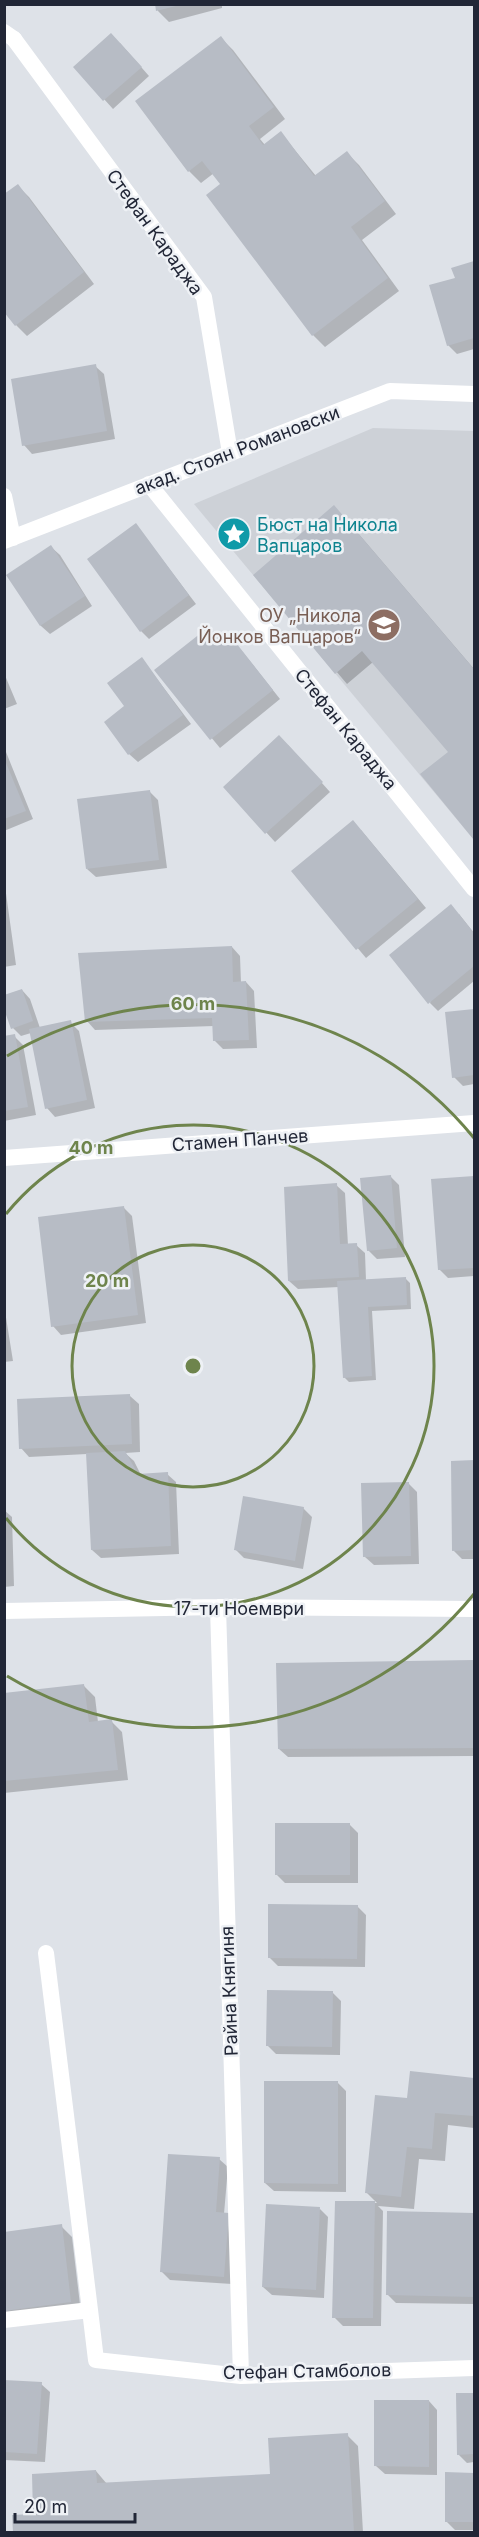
<svg xmlns="http://www.w3.org/2000/svg" width="479" height="2537" font-family="Inter,sans-serif">
<rect width="100%" height="100%" fill="#dee2e8"/>
<path fill="#cdd1d7" d="M373,428L474,431V840L194,504Z"/>
<path fill="#0003" d="M156,4H222V8L169,22L158,11Z
M221,38L233,50L285,119L260,139L265,145L281,133L316,176L347,153L359,165L396,214L362,240L399,291L325,347L313,335L214,173L201,183L189,171Z
M120,43L149,76L113,109L75,67Z
M18,186L29,197L94,284L27,336L16,325Z
M474,263V349L457,354L448,345L457,279L453,269Z
M95,366L104,374L115,439L32,454L24,445Z
M345,518L474,669V837L422,775L450,752L373,662L347,684L255,575Z
M136,525L196,604L149,639L141,631Z
M51,547L60,555L92,606L50,634L41,626L8,575Z
M241,650L280,699L220,748L156,671Z
M142,659L191,724L138,762L129,754L126,707Z
M4,673L17,704L4,709Z
M288,745L330,792L275,842L225,787Z
M4,747L33,819L4,831Z
M149,791L158,800L167,868L96,877L87,869Z
M361,830L426,908L366,958L293,871Z
M4,879L16,965L4,967Z
M459,914L474,933V981L438,1011L430,1003Z
M232,947L240,956L241,983L246,982L254,991L257,1048L223,1049L215,1041L214,1026L95,1030L87,1021Z
M22,990L30,999L40,1028L70,1022L79,1031L95,1108L55,1117L47,1108L31,1033L21,1036L13,1028Z
M474,1011V1084L463,1086L454,1077L446,1014Z
M14,1036L23,1045L36,1115L4,1121V1038Z
M390,1176L399,1185L405,1257L377,1259L368,1250Z
M474,1178V1276L448,1278L439,1269L432,1180Z
M336,1185L345,1193L348,1245H356L365,1253L366,1280L405,1278L410,1283L411,1309L372,1311L376,1380L349,1382L344,1377L339,1287L298,1289L289,1281Z
M124,1208L132,1216L146,1323L61,1335L53,1326Z
M4,1305L13,1361L4,1362Z
M130,1396L139,1404L140,1452L125,1453L134,1461L141,1475L167,1474L176,1482L179,1554L101,1558L92,1550L87,1454L29,1457L21,1448Z
M452,1462H474V1559H462L453,1550Z
M409,1484L417,1492L419,1564L374,1565L365,1557Z
M303,1508L312,1517L303,1569L244,1558L235,1549Z
M4,1510L12,1517L14,1586L4,1587Z
M474,1662V1756L288,1757L279,1749L278,1664Z
M84,1686L95,1697L98,1722L111,1721L122,1732L128,1780L4,1793V1695Z
M350,1825L358,1833V1883H285L276,1874Z
M357,1906L366,1915L365,1967L278,1966L269,1957Z
M332,1992L341,2001L340,2055L276,2054L268,2046Z
M411,2073L474,2079V2128L448,2125L445,2161L419,2159L414,2209L378,2206L383,2211L381,2326H343L334,2317L336,2202L377,2203L367,2193L409,2100Z
M337,2082L346,2091V2192L274,2191L265,2183Z
M219,2159L228,2167L224,2214L228,2215L232,2284L170,2280L162,2272Z
M320,2209L328,2217L324,2298L272,2295L263,2287Z
M389,2213L474,2215V2304L396,2303L387,2294Z
M61,2226L72,2237L81,2313L4,2323V2233Z
M4,2382L41,2384L50,2392L45,2462L4,2460Z
M457,2394H474V2462L467,2463L458,2454Z
M429,2401L437,2410V2475L385,2474L376,2466Z
M347,2435L358,2446L363,2532H15L14,2517L35,2516L96,2471L107,2484L271,2476Z
M446,2474H474V2530H455L446,2521Z"/>
<path fill="#b7bcc5" d="M155,4H180V5L156,11Z
M111,33L142,67L103,101L73,67Z
M221,36L274,107L249,126L263,145L281,131L314,176L347,151L385,201L351,227L388,278L312,336L206,195L220,184L202,161L188,172L135,101Z
M18,184L84,272L15,326L4,312V194Z
M474,261V338L447,346L429,285L455,278L451,268Z
M96,364L107,431L22,446L11,379Z
M334,505L474,669V840L420,774L448,752L362,651L335,674L253,575Z
M136,523L189,595L140,632L87,559Z
M51,545L85,596L40,626L6,575Z
M206,629L233,639L273,690L210,740L154,670Z
M142,657L183,715L128,755L104,722L124,706L107,683Z
M279,735L323,782L265,834L223,787Z
M4,758L26,811L4,819Z
M150,790L159,860L86,869L77,799Z
M353,820L418,899L356,950L291,871Z
M451,904L474,933V966L428,1004L389,955Z
M232,946L233,982L246,981L249,1040L213,1041L212,1018L85,1022L78,953Z
M22,989L33,1021L11,1029L4,1009V995Z
M474,1009V1075L452,1078L445,1012Z
M71,1020L87,1100L45,1109L29,1029Z
M15,1034L28,1107L4,1111V1036Z
M391,1175L397,1248L367,1251L360,1178Z
M474,1176V1268L438,1270L431,1179Z
M337,1183L340,1244L357,1243L359,1277L288,1281L284,1187Z
M124,1206L138,1315L51,1327L38,1217Z
M406,1277L407,1305L368,1307L372,1376L343,1378L337,1281Z
M130,1394L132,1444L19,1449L17,1399Z
M125,1451L138,1474L168,1472L171,1546L91,1550L86,1453Z
M474,1460V1550L452,1551L451,1461Z
M409,1482L411,1556L363,1557L361,1483Z
M243,1496L304,1507L295,1561L234,1550Z
M474,1660V1748L278,1749L276,1663Z
M84,1684L89,1722L112,1719L118,1770L4,1781V1693Z
M275,1823H350V1875H275Z
M268,1904L358,1905L357,1959L268,1958Z
M267,1990L333,1991L332,2047L266,2046Z
M410,2071L474,2078V2116L435,2113L432,2149L407,2147L401,2197L365,2193L375,2095L407,2098Z
M264,2081H338V2184L264,2183Z
M168,2154L220,2157L216,2212L229,2213L224,2277L160,2272Z
M335,2201H375L373,2318H332Z
M266,2204L320,2207L316,2290L262,2287Z
M387,2211L474,2213V2297L386,2295Z
M62,2224L71,2302L4,2311V2232Z
M4,2380L42,2382L37,2454L4,2452Z
M456,2393H474V2454L457,2455Z
M374,2400H429V2467L374,2466Z
M348,2433L354,2532H13L12,2515L33,2514L32,2474L96,2470L97,2483L270,2474L268,2438Z
M445,2472L474,2473V2522H445Z"/>
<g fill="none" stroke-linecap="round" stroke-linejoin="round">
<path stroke="#fff" stroke-width="16" d="M4,32L14,39"/>
<path stroke="#fff" stroke-width="16" d="M14,39L204,297L230,453
M149,484L474,889
M4,496L13,538
M4,541L390,391L474,394
M4,1158L474,1123
M218,1607L241,2376
M4,1611L218,1607L474,1609
M46,1953L90,2310
M4,2320L90,2310L96,2360L241,2376L474,2368"/>
</g>
<g fill="none" stroke="#6e844c" stroke-width="3">
<circle cx="193" cy="1366" r="121"/>
<path d="M6 1214A241 241 0 1 1 6 1518"/>
<path d="M474 1594A362 362 0 0 1 7 1676M7 1056A362 362 0 0 1 474 1138"/>
</g>
<defs>
<g id="sight-disc" transform="scale(1.725)"><circle r="9.5" fill="#0f9aa8" stroke="#eef1f5"/><path d="M0-6L1.8-2.2L6-1.7L2.9 1.2L3.7 5.4L0 3.3L-3.7 5.4L-2.9 1.2L-6-1.7L-1.8-2.2Z" fill="#fff"/></g>
<g id="school-disc" transform="scale(1.725)"><circle r="9.5" fill="#8d6e63" stroke="#eef1f5"/><path d="M0-5L7-2L0 1L-7-2ZM-4 1L0 2.5L4 1V4Q0 6-4 4Z" fill="#fff"/></g>
</defs>
<g fill-rule="evenodd">
<use href="#sight-disc" x="234" y="534"/>
<use href="#school-disc" x="384" y="625"/>
</g>
<g text-anchor="middle" dominant-baseline="central" stroke-width="5" stroke-linejoin="round" paint-order="stroke">
<g font-size="18" fill="#212636" stroke="#eef1f5">
<text transform="translate(155 232) rotate(54)">Стефан Караджа</text>
<text transform="translate(237 450) rotate(-21)">акад. Стоян Романовски</text>
<text transform="translate(346 729) rotate(51)">Стефан Караджа</text>
<text transform="translate(240 1140) rotate(-4)">Стамен Панчев</text>
<text x="239" y="1608">17-ти Ноември</text>
<text transform="translate(229 1991) rotate(-92)">Райна Княгиня</text>
<text transform="translate(307 2371) rotate(-1)">Стефан Стамболов</text>
</g>
<g font-size="18" fill="#0d838f" stroke="#eef1f5" text-anchor="start">
<text x="257" y="524">Бюст на Никола<tspan x="257" dy="21">Вапцаров</tspan></text>
</g>
<g font-size="18" fill="#785e54" stroke="#eef1f5" text-anchor="end">
<text x="361" y="615">ОУ „Никола<tspan x="361" dy="21">Йонков Вапцаров“</tspan></text>
</g>
</g>
<circle cx="193" cy="1366" r="9" fill="#6e844c" stroke="#eef1f5" stroke-width="3"/>
<g font-size="18" text-anchor="middle" font-weight="bold" fill="#6e844c" stroke="#eef1f5" stroke-width="5" stroke-linejoin="round" paint-order="stroke">
<text x="193" y="1010">60 m</text>
<text x="91" y="1154">40 m</text>
<text x="107" y="1287">20 m</text>
</g>
<rect width="479" height="2537" fill="none" stroke="#212636" stroke-width="12"/>
<path d="M15 2513v9h120v-9" fill="none" stroke="#212636" stroke-width="3"/>
<text x="24" y="2513" font-size="18" fill="#212636" stroke="#eef1f5" stroke-width="4.5" paint-order="stroke">20 m</text>
</svg>
